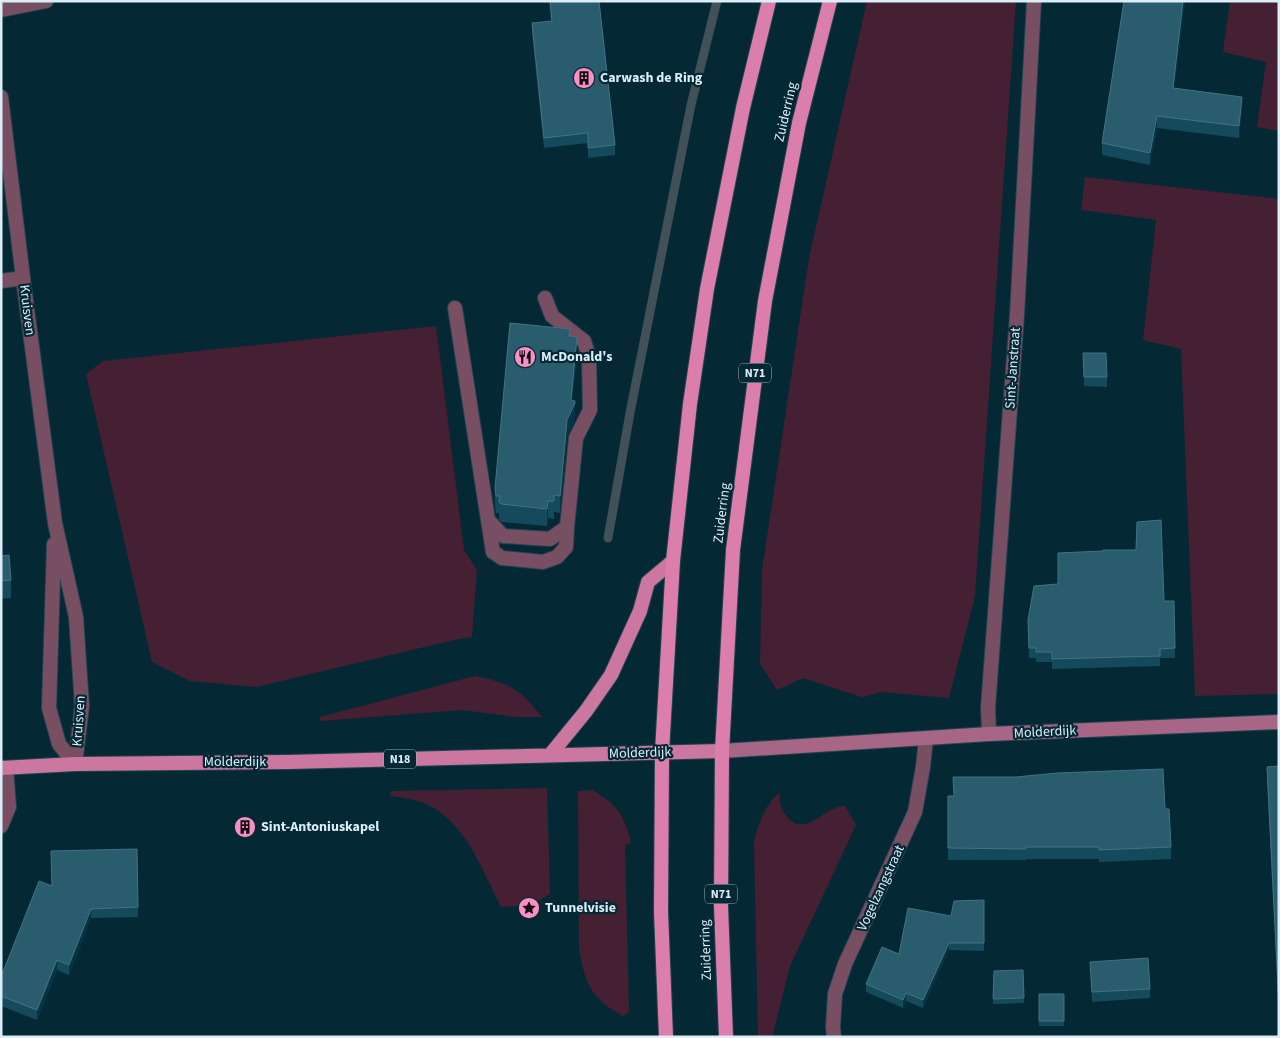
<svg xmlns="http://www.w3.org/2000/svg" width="1280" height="1038" font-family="'Source Sans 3',sans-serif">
<rect width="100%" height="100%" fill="#052835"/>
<path fill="#442032" d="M867,1H1016L975,596L949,698L881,692L862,697L803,678L777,690L760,664L762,570L809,258Z
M1230,1H1279V131L1257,127L1266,62L1223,52Z
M1085,177L1279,199V694L1195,696L1181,349L1143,340L1156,220L1081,210Z
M436,326L464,550L477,570L472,637L454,640L256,687L190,681L152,662L86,374L103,361Z
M475,676C510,683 520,689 542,717H515L462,710L320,721V717Z
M547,788L550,894C533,905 521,906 501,907C484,873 468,829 434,808C421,800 405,798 390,796L391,791Z
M592,790C616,803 625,816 631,843L625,845L629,1012L623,1016C591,999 584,982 579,947L578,791Z
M780,792C779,803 781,810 788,818C806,838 826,805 845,806L856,825L790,966L772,1037H758L754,841C759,822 765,805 780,792Z"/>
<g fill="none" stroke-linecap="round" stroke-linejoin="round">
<path stroke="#425058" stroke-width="9" d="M608,538L630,413L691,105L717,1"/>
<g stroke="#234450" stroke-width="16">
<path id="service" d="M1,10L46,1
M455,308L493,552L502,558L543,562L557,557L566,547L567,527
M488,520L503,536L550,539L567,527L576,438L590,410L589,357L584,341L552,316L545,298"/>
</g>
<g stroke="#234450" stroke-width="16">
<path id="minor" d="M1,281L23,278
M989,734L988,708L1017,315L1034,1
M1,826L9,807L6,768
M834,1037L833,1027L835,994L845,964L915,812L923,767L926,738"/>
</g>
<g stroke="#234450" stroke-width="16">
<path id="tertiary" d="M1,97L23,278L55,523L76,617L82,706L75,764
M54,544L49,708L59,744L75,764"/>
</g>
<g stroke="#234450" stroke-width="16">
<path id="secondary" d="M722,751L989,734L1279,722"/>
</g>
<g stroke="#234450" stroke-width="16">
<path id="primary" d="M550,755L586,711L611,675L640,611L648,582L673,561
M1,768L75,764L288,762L722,751"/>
</g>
<g stroke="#234450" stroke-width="16">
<path id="trunk" d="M666,1037L661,912L662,752L673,561L690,404L707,289L743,108L769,1
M726,1037L721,906L722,751L733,550L765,301L799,123L830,1"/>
</g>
<use href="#service" stroke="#784f62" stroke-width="14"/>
<use href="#minor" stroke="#784f62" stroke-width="14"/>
<use href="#tertiary" stroke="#784f62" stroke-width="14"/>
<use href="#secondary" stroke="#a76685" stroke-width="14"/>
<use href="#primary" stroke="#cc77a0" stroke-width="14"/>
<use href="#trunk" stroke="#dc7eac" stroke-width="14"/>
</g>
<path fill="#144a5c" d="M549,1H599L615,145V155L588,158V143L544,148L532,33V23L551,21Z
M1124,1H1185L1174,88L1242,109L1239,138L1157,128L1150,165L1102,155V143Z
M570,336L577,354L572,400L575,418V420L567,437L560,513L554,512V519L548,518L547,526L501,522L499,519V513H496L495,505V488Z
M1083,353L1107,377V387L1084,386Z
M1,556L11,580V598L1,599Z
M1164,601H1174L1175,658H1160V666L1052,669V662H1036V658H1029L1028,620Z
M1279,766V1020L1267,781V767Z
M948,796L1165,809L1171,847V859L1099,862V859H1026V860H948Z
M137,849L138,917L91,918L69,975L57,970L37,1020L1,1006V977L52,886Z
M984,900V951L949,950L923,1008L906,1001L903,1008L866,992V984L899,954L951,916Z
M1090,962L1150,989V998L1092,1002Z
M1023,970L1024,1003L993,1004L994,971Z
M1039,994H1064V1026H1039Z"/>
<path fill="#053545" d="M1183,1H1185L1173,100V88Z
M1242,97V109L1239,138V126Z
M1157,116V128L1150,165V153Z
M577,337V354L571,411L575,401V420L567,437L560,513V496L567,420L571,400Z
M548,501V518L547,526V509Z
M91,909V918L69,975V965Z
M949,943V950L923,1008V1000Z
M57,960V970L37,1020V1010Z
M906,993V1001L903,1008V1000Z"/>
<path fill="#295c6c" stroke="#457282" d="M550,1H599L615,145L588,148V133L544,138L532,23L552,21Z
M1124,1H1183L1173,88L1242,97L1239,126L1157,116L1150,153L1102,143Z
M510,323L570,329L569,336L577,337L571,400L575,401V403L567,420L560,496L554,495V501H548L547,509L501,504L499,502L500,496H496L495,488Z
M1083,353H1106L1107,377H1084Z
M1161,520L1164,601H1174L1175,648L1160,649V656L1052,659V652H1036V648H1029L1028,620L1034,586L1058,584V553L1103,551V550H1136L1137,522Z
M9,555L11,580L1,581V556Z
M1279,766V1006L1267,767Z
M1163,769L1165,809H1169L1171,847L1099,850V847H1026V849L948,848V796H954L953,777H1016L1057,773Z
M137,849L138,907L91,909L69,965L57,960L37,1010L1,996V977L39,881L52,886L51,851Z
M984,900V943H949L923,1000L906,993L903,1000L866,984L882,947L899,954L908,908L951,916L954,901Z
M1148,958L1150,989L1092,992L1090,962Z
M1023,970L1024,998L993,999L994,971Z
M1039,994H1064V1021H1039Z"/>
<defs>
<g id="building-disc" transform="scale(1.125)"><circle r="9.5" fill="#fb8fc4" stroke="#052835"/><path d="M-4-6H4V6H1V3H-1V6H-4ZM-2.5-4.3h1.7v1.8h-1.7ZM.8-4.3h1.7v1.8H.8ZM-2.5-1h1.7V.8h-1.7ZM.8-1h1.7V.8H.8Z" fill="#111"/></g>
<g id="restaurant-disc" transform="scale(1.125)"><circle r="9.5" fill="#fb8fc4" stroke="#052835"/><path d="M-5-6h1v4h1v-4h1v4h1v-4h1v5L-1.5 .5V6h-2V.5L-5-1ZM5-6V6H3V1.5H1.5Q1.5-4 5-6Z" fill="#111"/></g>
<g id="sight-disc" transform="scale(1.125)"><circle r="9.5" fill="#fb8fc4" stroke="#052835"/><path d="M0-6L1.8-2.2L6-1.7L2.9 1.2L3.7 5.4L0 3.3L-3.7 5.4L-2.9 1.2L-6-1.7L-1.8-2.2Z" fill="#111"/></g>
</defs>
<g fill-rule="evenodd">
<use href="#building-disc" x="584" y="78"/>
<use href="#restaurant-disc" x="525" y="357"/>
<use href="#building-disc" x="245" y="827"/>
<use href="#sight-disc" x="529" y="908"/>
</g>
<g text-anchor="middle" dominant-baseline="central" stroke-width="4.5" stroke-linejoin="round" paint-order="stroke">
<g fill="#052835" stroke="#9bb2bc" stroke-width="1">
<rect x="739" y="363.5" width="32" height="19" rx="4"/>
<rect x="384" y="749.5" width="32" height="19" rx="4"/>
<rect x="705" y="884.5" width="32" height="19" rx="4"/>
</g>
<g font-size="12" font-weight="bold" fill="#dbedf6">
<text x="755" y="373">N71</text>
<text x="400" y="759">N18</text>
<text x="721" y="894">N71</text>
</g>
<g font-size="14" font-weight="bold" fill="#dbedf6" stroke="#052835" text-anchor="start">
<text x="600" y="78">Carwash de Ring</text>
<text x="541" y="357">McDonald's</text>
<text x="261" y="827">Sint-Antoniuskapel</text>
<text x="545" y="908">Tunnelvisie</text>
</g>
<g font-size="14" fill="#dbedf6" stroke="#052835">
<text transform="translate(786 112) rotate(-77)">Zuiderring</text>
<text transform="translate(27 310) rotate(83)">Kruisven</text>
<text transform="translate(1013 368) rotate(-86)">Sint-Janstraat</text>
<text transform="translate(722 513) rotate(-83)">Zuiderring</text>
<text transform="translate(79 721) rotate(-86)">Kruisven</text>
<text transform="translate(1045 732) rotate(-3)">Molderdijk</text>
<text transform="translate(640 753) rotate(-2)">Molderdijk</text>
<text x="235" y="762">Molderdijk</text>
<text transform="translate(881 888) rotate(-65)">Vogelzangstraat</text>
<text transform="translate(706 950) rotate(-92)">Zuiderring</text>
</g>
</g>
<rect width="1280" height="1038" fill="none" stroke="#dbedf6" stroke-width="5"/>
</svg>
